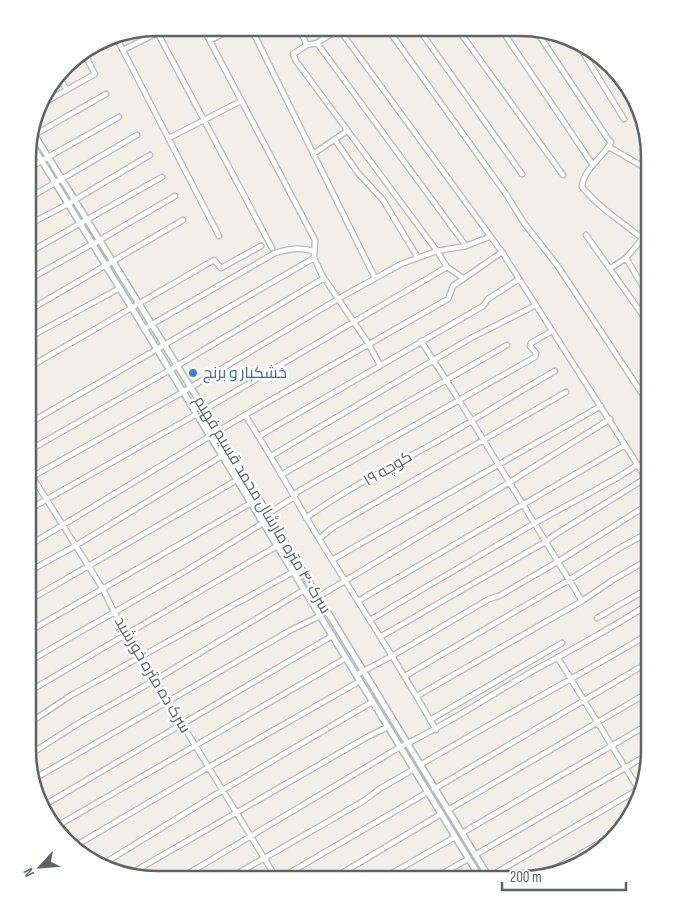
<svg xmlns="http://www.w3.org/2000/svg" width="677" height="907" font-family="'Sofia Sans Condensed',Cairo,sans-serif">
<rect width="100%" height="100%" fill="#f1efe8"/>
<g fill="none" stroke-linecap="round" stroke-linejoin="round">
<g stroke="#b5b8bc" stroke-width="7">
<path id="minor" d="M155,28L272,248
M203,28L315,240L314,258L322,275L368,343L380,365
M251,28L375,278
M299,28L307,45L317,43L339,29
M387,28L506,194L524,223L557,265L649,404
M418,28L522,174
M457,28L563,175
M339,29L502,252L646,478L553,536L547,541L380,637
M501,29L593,165
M535,29L608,139L611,142C604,157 583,169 582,187C601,210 627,225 649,244
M115,35L219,236
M210,40L236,28
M317,43L466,246
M307,45L293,54L296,61L437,251L447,267L463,278
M579,46L624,119
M123,50L167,28
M72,60L84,53
M58,76L67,90
M40,105L95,74L84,53
M29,138L106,94
M169,138L241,101
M335,140L358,173L383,200L418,258
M609,147L649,170
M313,154L347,131
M29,168L119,117
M29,198L137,135
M28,225L68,204L150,155
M586,235L649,324
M643,238L626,258L642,285L649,295
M93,244L175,196
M28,253L162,177
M611,268L626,258
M28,280L92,244
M28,311L183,220
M144,329L275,253C289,249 299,247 313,251
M28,338L120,288
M421,341L459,400L582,601
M28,368L214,260L221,268L261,246
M245,415C272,456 295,500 321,542C359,604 400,666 436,730
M28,424L314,258
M259,436L483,306L488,299L519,279
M28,451L170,370L324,278
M271,456L471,338L536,305
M28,470L103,589L114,612L141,657L277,879
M281,475L507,345
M28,479L183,392L338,299L401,264L437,251L466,246L489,237
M28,510L197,414L447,267
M306,518C346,489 392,466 436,442C476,419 515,394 555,371
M260,519L294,497L297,492L535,357L536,353L530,346L531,343L552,331
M319,539L332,528L566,392
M28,546L245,415L448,299L453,286L502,252
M332,560L601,406
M28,572L75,546L222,456
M318,597L510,482L610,419
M28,601L237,480
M358,601L625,445
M597,618L649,588
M370,620L535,523L617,478L637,465
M28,632L251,503
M558,658L639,790
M28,662L189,569L263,523
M356,675L392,656L489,599L499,596L559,561L649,504
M405,676L569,580L618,549L649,532
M28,692L277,546
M417,696L582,601L613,580L649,559
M430,720L562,643
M28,724L70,696L293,572
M29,755L79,723L155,680L304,590
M420,765C496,720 573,679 649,634
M34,779L291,630L320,616
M434,789L649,662
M41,807L332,636
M448,810L649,692
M57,826L346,658
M462,833L649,724
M75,846L209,767L360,681
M475,855L649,754
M103,864L223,790L372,702
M547,873L612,836
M130,874L369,736L388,727
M489,877L639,789
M179,879L400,747C449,724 493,693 540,667C577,647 613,627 649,604
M228,879L362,802L381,788L414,769
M279,879L428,792
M332,879L441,814
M382,879L455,837
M433,879L468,859"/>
</g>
<g stroke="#b5b8bc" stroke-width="8">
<path id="tertiary" d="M32,131L201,404L490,879
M29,140L481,879"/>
</g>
<use href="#minor" stroke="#fff" stroke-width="4.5"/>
<use href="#tertiary" stroke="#fff" stroke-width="5"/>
</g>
<circle fill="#3f7fe0" stroke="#fff" stroke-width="2" cx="193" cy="373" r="5"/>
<g text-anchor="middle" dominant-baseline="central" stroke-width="5" stroke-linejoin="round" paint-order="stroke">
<g font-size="16" fill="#366cbe" stroke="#fff" text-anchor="start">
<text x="203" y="373">خشکبار و برنج</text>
</g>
<g font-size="16" fill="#5f6368" stroke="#fff">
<text transform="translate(388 469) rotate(-30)">کوچه ۱۹</text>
<text transform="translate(262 505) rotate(59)">سرک ۴۰ متره مارشال محمد قسیم فهیم</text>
<text transform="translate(152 675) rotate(59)">سرک ده متره خورشید</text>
</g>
</g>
<path d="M0 0H677V907H0ZM157 36H520A121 121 0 0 1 641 157V750A121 121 0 0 1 520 871H157A121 121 0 0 1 36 750V157A121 121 0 0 1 157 36Z" fill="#fff" fill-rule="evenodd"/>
<path fill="none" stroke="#5f6368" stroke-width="2.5" d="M157 36H520A121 121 0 0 1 641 157V750A121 121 0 0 1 520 871H157A121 121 0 0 1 36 750V157A121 121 0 0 1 157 36Z"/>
<g transform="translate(40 867) rotate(244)" stroke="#ffffff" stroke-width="4" paint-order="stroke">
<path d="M0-4L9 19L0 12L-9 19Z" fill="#5f6368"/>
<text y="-8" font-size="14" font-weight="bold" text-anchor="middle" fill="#5f6368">N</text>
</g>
<path d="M502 882v8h124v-8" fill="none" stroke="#5f6368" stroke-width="2.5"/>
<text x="510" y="882" font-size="15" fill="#5f6368" stroke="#ffffff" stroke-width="4" paint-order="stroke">200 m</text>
</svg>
